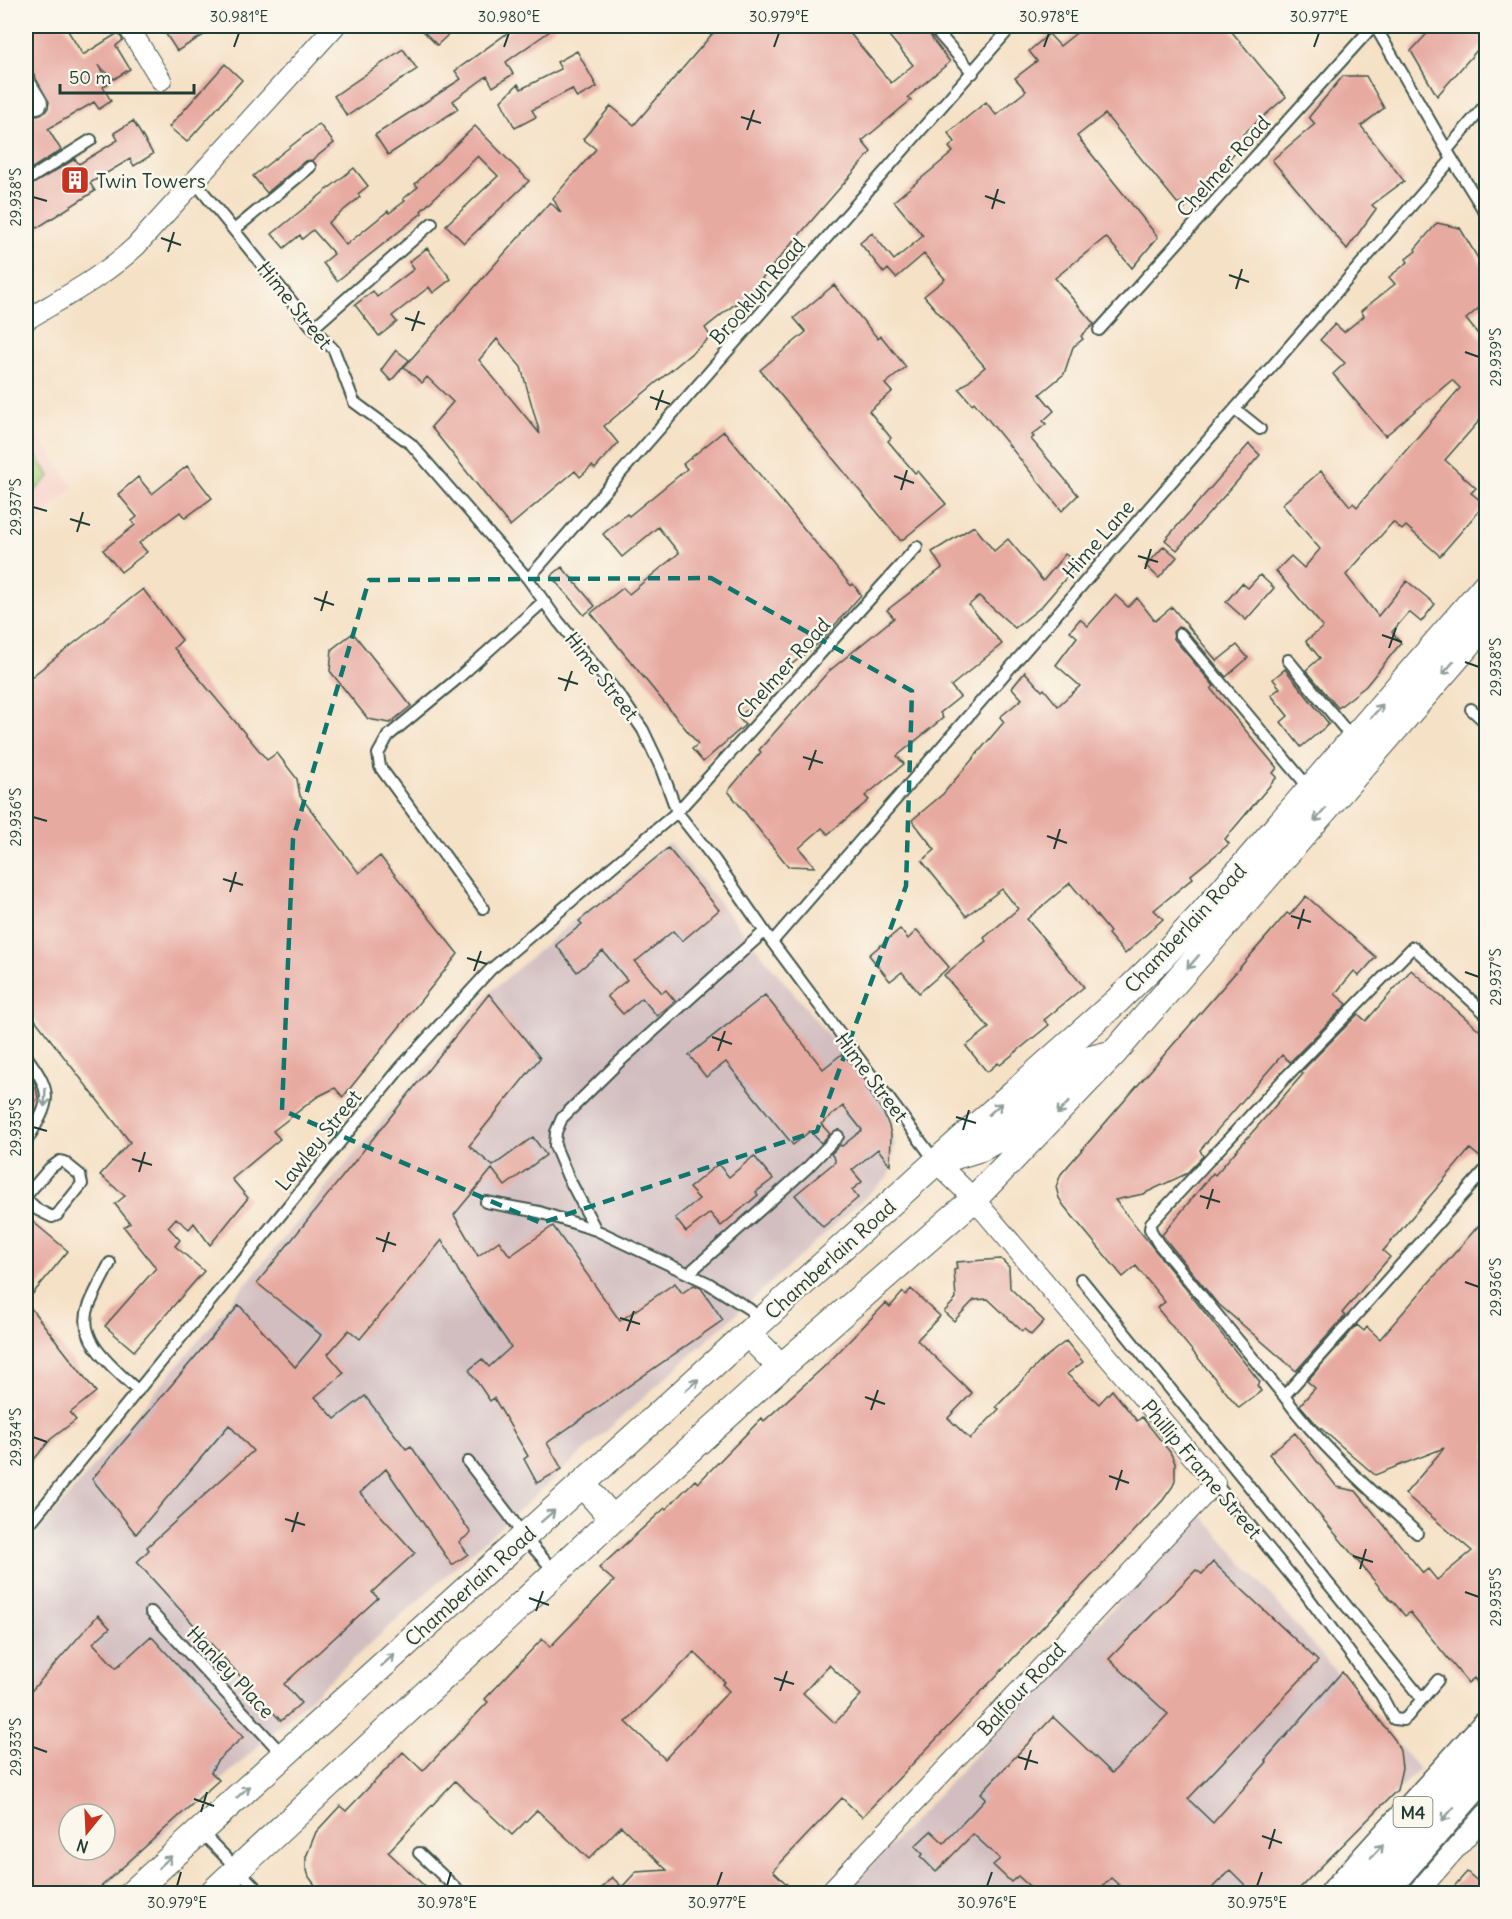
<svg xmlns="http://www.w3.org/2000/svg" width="1512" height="1919" font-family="Delius,sans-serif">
<rect width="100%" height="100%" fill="#fbf7ec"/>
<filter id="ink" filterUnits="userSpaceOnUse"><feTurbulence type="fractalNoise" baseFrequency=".0167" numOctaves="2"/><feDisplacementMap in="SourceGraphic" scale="12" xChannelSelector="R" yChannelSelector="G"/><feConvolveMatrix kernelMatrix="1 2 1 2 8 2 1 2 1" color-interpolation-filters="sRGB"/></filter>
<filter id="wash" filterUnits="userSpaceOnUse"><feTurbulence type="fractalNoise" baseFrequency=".008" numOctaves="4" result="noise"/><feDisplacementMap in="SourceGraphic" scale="24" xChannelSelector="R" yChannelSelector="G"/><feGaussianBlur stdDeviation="1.35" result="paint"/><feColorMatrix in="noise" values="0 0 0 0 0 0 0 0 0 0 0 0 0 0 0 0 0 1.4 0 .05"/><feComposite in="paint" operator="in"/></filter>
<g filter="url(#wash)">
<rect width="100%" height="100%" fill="#f5e1c6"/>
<path fill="#f7d0c9" d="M26,418L74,487L26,533Z"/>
<path fill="#d2bec1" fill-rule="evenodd" d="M669,842L889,1109L895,1145L889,1176L319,1690L99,1893L26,1894V1547L488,994L575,919L622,883ZM69,1814H105V1850H69Z
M1201,1514L1419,1769L1296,1893L845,1894Z"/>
<path fill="#aad17b" stroke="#648758" stroke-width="1.5" d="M26,443L50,476L26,500Z"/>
<g id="blocks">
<path fill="#e7aaa1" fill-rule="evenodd" d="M26,26H65L83,55L118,33L123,40L116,46L130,69L114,79L98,65L109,83L103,87L111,101L99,109L94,102L48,129L61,150L26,172V116L31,113L37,115L44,113L48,108L49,102L26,61Z
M172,26H219L177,51L164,31Z
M418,26H458L437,45Z
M517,26H557L506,62L513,74L493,87L487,76L453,101L458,109L388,155L375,135L461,79L455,71Z
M719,26H844L891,83L913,65L881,26H925L933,40L950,62L908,97L911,100L862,141L871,152L762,278L763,280L739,307L735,304L705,328L711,337L604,426L618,443L595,469L592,466L580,477L575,471L510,526L431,427L453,402L427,377L422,383L404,367L550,202L561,213L553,198L596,149L583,139L611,106L634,125ZM497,339L521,367L540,434L479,360Z
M1085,26H1227L1286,97L1243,134L1247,139L1185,208L1181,202L1178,204L1105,114L1077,136L1158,237L1132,268L1106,237L1055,278L1094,324L1081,336L1083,339L1073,347L1064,374L1040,394L1054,411L1043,421L1046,424L1032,435L1034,437L1031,439L1078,495L1062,511L974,402L972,404L959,389L985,367L924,296L945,279L924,254L896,278L888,269L884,273L860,243L872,233L894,260L923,236L894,201L953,152L949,147L955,142L948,133L986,102L996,115L1026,91L1015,78L1037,61L1029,51L1049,34L1060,46Z
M1434,26H1486V40L1437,96L1411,51Z
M403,49L417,69L347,116L334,96Z
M577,51L597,87L577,98L572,89L532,110L536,117L515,128L501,101L518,84L521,89L561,69L557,62Z
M225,64L242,80L187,142L169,127Z
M1343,76H1366L1384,108L1361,126L1404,181L1372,205L1376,209L1347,249L1272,160L1315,124L1309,117Z
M133,121L153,154L134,166L130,159L90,183L95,191L37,228L33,221L26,226V188L75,159L79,164L118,140L114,133Z
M319,124L334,143L312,160L305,161L267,193L253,176Z
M475,126L529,181L464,243L446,225L498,176L478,156L421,211L422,213L337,281L323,263L334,254L313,230L302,239L300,235L284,248L272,234L354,168L368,186L358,194L360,197L328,223L346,245L388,211L389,213L405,201L403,199L418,187L415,184Z
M1437,223L1460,228L1486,272V302L1466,319L1486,344V413L1445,460L1476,488L1471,493L1485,504L1440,556L1406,526L1402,530L1393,522L1346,575L1378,616L1407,581L1435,604L1421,622L1409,612L1392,632L1401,643L1366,686L1338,708L1306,670L1320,658L1306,641L1323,627L1276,571L1291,556L1304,568L1320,549L1282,504L1321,471L1350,506L1353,503L1357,507L1460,388L1452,380L1385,436L1333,374L1345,363L1320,340L1335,324L1344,332L1364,316L1361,311L1395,284L1389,277L1408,262L1406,259L1416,251L1415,249Z
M427,248L451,279L433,293L429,287L392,316L397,322L379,336L355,305L373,291L377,297L414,269L409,262Z
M834,285L878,339L881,336L906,367L885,384L892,392L869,411L891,438L888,441L915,473L918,471L946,504L901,541L760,370L806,332L794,318Z
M396,350L409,360L391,381L381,370Z
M724,431L851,586L853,584L861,595L820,642L777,676L781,682L738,717L745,725L703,762L692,749L698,744L591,613L623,588L629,594L679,553L658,527L622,557L603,534L627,514L629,516L687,469L683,464Z
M1249,444L1260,455L1177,550L1165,540Z
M187,466L212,498L185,518L180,512L139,543L147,552L121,572L103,550L135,525L132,521L137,517L118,494L138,477L152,494Z
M974,526L994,551L1008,539L1043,581L1065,554L1078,564L1041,607L1015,628L979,596L969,605L1002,644L951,686L960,697L940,713L943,718L897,756L904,764L865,796L869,800L828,834L822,828L799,848L815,867L788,866L728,791L761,752L759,750L828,672L894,618L887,610L942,568L932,552Z
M1164,546L1177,557L1159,578L1146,566Z
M562,567L595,606L584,615L551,576Z
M1260,575L1274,588L1246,620L1226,602L1242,583L1248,588Z
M143,589L182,640L174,648L267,760L277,753L297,779L300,796L359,873L380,856L458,954L343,1097L335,1088L317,1097L273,1131L280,1139L232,1179L248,1198L210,1245L194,1223L189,1229L176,1218L168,1227L180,1240L175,1246L204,1271L134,1351L105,1326L156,1268L124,1227L130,1223L115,1204L125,1196L100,1175L130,1142L26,1008V681Z
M1115,595L1128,607L1137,598L1155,621L1172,607L1217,661L1237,645L1248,658L1226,677L1185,629L1178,627L1173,632L1174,639L1214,686L1211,689L1277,768L1273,773L1277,777L1225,839L1229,844L1191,875L1193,878L1154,910L1163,919L1125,954L1108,934L1110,932L1070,883L1027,919L1084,987L1044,1020L1049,1025L1000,1065L998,1063L987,1072L966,1046L989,1028L944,975L986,941L984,938L1018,909L1002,889L966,916L922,861L935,850L912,820L943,794L1004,722L1000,717L1022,699L1012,688L1025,672L1042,691L1044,689L1058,706L1080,686L1056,665L1077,637L1070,631L1080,619L1088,626Z
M353,633L411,706L390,723L368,719L330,671L332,649Z
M1285,669L1329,724L1301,747L1281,722L1288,716L1271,695L1280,688L1273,679Z
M668,848L719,910L682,941L673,931L635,962L662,993L666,990L675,1001L657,1016L642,998L623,1014L607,996L627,980L603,951L577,972L556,945L582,924L579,921Z
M1306,896L1376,957L1359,976L1354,971L1335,994L1347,1004L1290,1062L1282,1055L1200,1150L1203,1156L1186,1174L1143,1194L1115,1200L1260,1382L1257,1385L1261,1391L1239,1408L1157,1308L1165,1302L1136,1266L1123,1277L1064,1206L1059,1198L1056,1187L1061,1174L1287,913L1290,915Z
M900,929L908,939L917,930L949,967L919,993L902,972L890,981L869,955Z
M1411,970L1486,1036V1162L1470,1149L1383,1251L1390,1257L1342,1313L1345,1316L1296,1371L1216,1302L1162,1235L1213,1173L1215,1175L1303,1074L1301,1072L1358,1014L1366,1021Z
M489,994L540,1058L469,1146L493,1166L533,1137L546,1155L505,1186L492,1169L454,1215L478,1256L499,1241L510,1256L553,1226L620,1321L675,1283L682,1293L694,1285L701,1288L723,1320L547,1443L562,1469L537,1483L524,1459L528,1456L494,1398L490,1401L469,1370L482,1359L489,1367L511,1347L459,1272L442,1240L360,1339L349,1330L328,1354L344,1373L315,1397L335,1419L365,1396L406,1449L411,1446L471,1533L459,1542L468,1554L452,1565L386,1469L360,1493L415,1553L372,1592L378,1598L284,1684L301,1703L281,1721L137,1562L149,1550L147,1547L253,1451L229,1425L136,1534L92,1479L239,1305L295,1367L318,1340L321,1335L257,1283Z
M765,995L823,1069L843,1053L869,1085L866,1087L883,1112L889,1126L891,1135L890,1165L878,1149L852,1170L862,1182L852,1190L858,1198L823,1227L795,1195L835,1162V1159L831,1154L840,1145L842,1146L862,1130L843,1106L821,1124L830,1134L821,1143L810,1131L793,1145L726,1062L706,1077L689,1055Z
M26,1075L35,1083L38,1098L26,1114Z
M754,1156L773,1179L756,1192L758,1195L721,1226L710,1213L686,1232L675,1218L699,1199L689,1188L718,1164L729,1177Z
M26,1216L68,1251L26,1302Z
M1486,1217V1694L1474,1678L1468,1683L1410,1612L1405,1616L1392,1600L1391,1601L1269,1454L1295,1433L1337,1487L1356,1491L1423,1573L1428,1569L1437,1580L1472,1551L1405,1494L1444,1448L1375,1475L1317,1425L1300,1405L1315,1388L1307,1381L1357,1325L1364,1331L1367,1327L1380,1339Z
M1001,1259L1009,1267L1010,1288L1044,1321L1031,1335L1024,1329L1022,1331L988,1299L974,1300L954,1321L944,1312L956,1299L954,1270L957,1269L956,1262Z
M911,1289L940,1316L917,1340L972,1393L948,1418L970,1439L999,1409L996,1407L1043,1359L1066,1341L1083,1362L1067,1374L1099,1404L1112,1390L1137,1421L1142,1417L1170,1452L1175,1463V1480L1173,1486L1163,1500L1139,1526L862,1817L842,1798L773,1871L796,1893H597L612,1877L622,1887L636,1872L667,1870L621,1826L589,1859L537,1810L512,1835L455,1781L388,1852L432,1893H321L309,1877L306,1867V1857L316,1832L340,1806L346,1811L403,1752L423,1771L488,1702L485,1699L542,1639L550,1647L614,1581L599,1568L665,1508L666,1509L695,1480L698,1483L762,1418L764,1421L826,1365L886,1303L890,1307L903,1292L906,1295ZM694,1652L725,1682L722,1684L729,1691L665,1759L626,1722ZM829,1665L861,1695L835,1723L803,1693Z
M26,1302L96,1392L70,1413L76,1420L51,1439L26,1469Z
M1213,1562L1318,1661L1188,1799L1213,1823L1267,1762L1265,1760L1342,1672L1395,1740L1400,1751L1402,1768L1397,1790L1295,1893H1253L1230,1870L1207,1893H1128L1111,1878L1096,1893H1037L1018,1876L1011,1882L993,1865L1000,1859L973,1834L936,1872L921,1857L923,1854L915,1846L931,1831L944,1843L986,1798L981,1793L1053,1717L1112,1773L1168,1714L1109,1659L1196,1570L1202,1574Z
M98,1615L110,1628L93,1643L116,1668L151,1636L243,1737L217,1761L211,1772L219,1780L94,1893H26V1697ZM69,1814H105V1850H69Z
M1467,1872L1480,1883L1471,1893H1448Z"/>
</g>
</g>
<g filter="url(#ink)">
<use href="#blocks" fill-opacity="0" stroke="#3f564a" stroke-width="1.5"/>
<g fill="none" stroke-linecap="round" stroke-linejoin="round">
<g stroke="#3f564a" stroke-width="14">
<path id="service" d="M932,26L973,73
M1375,26L1452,159L1486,214
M1447,150L1486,104
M26,181L91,140
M195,182L313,328L334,350L354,402L411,444L528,579L558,621L622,699L643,730L661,768L677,812L714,859L772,942L936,1162
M234,230L310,167
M313,328L432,223
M1099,330L1373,26
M1235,409L1260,429
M528,579L1012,26
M1180,634L1310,789
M1288,660L1353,739
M1471,709L1486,723
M483,908L380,767L378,754L388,736L457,679L544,601
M772,942L1452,159
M26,1056C55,1095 50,1102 26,1142
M26,1196L49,1169L60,1161L64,1162L80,1175L82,1184L57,1215L52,1217L38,1210L26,1199
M486,1202L539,1212L596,1230L708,1283L749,1309L762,1321
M596,1230L568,1177L555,1146L556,1132L562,1118L619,1062L764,932
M110,1263C103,1277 95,1291 89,1306C75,1341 116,1369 138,1391
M689,1273L806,1169L838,1136
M1081,1279L1422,1699
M1284,1396L1158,1243L1150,1229L1151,1223L1283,1080L1413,947L1486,1014
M468,1462L509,1515L524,1537L555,1572
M1215,1483L1302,1589L1381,1695L1394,1719L1403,1720L1407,1717L1438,1680
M26,1528L401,1067L490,970L677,812L917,547
M1417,1533C1370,1490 1322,1448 1284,1396L1486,1169
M151,1612L283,1755
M200,1831L262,1894
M419,1853L462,1894"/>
</g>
<g stroke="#3f564a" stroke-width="22">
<path id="minor" d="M128,26L161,80
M26,85L37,103
M26,320C64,297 103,277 136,246L335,26
M828,1894L1215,1483L974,1199L936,1162
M1416,1894L1486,1814"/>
</g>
<g stroke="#3f564a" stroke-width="28">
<path id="tertiary" d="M945,1159L981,1148L1000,1138L1082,1061L1114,1053
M748,1334L781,1367
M583,1485L613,1519
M131,1894L936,1162L1118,1000L1160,959L1202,914L1486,585
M211,1894L613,1519L781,1367L974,1199L1114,1053L1486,624"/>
</g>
<g stroke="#3f564a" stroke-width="36">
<path id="motorway" d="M1337,1894L1486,1729
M1378,1894L1486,1770"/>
</g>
<use href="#service" stroke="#fff" stroke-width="10"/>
<use href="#minor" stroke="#fff" stroke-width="20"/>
<use href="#tertiary" stroke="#fff" stroke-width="26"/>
<use href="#motorway" stroke="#fff" stroke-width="33"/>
</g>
<defs><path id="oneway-shaft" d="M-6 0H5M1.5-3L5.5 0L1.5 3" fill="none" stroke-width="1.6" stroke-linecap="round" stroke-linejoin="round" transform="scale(1.5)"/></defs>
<g stroke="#8f9e9a">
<use href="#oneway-shaft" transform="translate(1448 668) rotate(131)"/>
<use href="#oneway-shaft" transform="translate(1377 711) rotate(-49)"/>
<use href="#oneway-shaft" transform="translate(1320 815) rotate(131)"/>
<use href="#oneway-shaft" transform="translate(1193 962) rotate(131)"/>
<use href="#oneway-shaft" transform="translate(45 1098) rotate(93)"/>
<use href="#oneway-shaft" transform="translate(1063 1108) rotate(133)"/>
<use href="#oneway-shaft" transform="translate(995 1109) rotate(-42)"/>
<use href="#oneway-shaft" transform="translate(692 1385) rotate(-42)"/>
<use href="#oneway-shaft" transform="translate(548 1516) rotate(-41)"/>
<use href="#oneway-shaft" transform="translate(388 1660) rotate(-42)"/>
<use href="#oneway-shaft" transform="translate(243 1792) rotate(-42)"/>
<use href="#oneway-shaft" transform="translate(1448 1814) rotate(131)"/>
<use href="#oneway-shaft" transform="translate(1377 1851) rotate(-47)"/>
<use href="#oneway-shaft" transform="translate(165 1862) rotate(-42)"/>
</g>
</g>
<path fill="none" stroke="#0f766e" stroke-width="4.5" stroke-dasharray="12 8" stroke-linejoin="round" d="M711,578L912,691L906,886L817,1131L541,1223L282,1110L293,839L369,580Z"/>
<path fill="none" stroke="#1f3d34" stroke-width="2" d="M234,47L239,33M504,47L509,33M774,47L779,33M1044,47L1049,33M1314,47L1319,33M741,117L761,123M747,130L754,110M985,196L1005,203M33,197L47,201M992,209L998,189M161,238L181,245M168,252L174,232M1229,275L1249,282M1236,289L1242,269M405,318L425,324M412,331L419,311M1465,352L1479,357M650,397L670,404M656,410L663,390M894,476L914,483M901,490L907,470M33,507L47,511M70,519L90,525M77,532L83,512M1138,556L1158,562M1145,569L1151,549M314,598L334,605M321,611L327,591M1382,635L1402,642M1389,648L1396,628M1465,662L1479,667M558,678L578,684M565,691L572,671M803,757L823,763M809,770L816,750M33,817L47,821M1047,836L1067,843M1054,849L1060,829M223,879L243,885M230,892L236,872M1291,916L1311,922M1298,929L1304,909M467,958L487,964M474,971L481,951M1465,972L1479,977M712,1037L732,1044M718,1051L725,1031M956,1117L976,1123M33,1127L47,1131M963,1130L969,1110M132,1159L152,1165M139,1172L145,1152M1200,1196L1220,1202M1207,1209L1213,1189M376,1238L396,1245M383,1252L389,1232M1465,1282L1479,1287M620,1318L640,1324M627,1331L634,1311M865,1397L885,1404M871,1410L878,1390M33,1437L47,1442M1109,1476L1129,1483M1116,1490L1122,1470M285,1519L305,1525M292,1532L298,1512M1353,1556L1373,1562M1360,1569L1366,1549M1465,1592L1479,1597M529,1598L549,1605M536,1611L543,1591M774,1678L794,1684M780,1691L787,1671M33,1747L47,1752M1018,1757L1038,1763M1025,1770L1031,1750M194,1799L214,1806M201,1812L207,1792M1262,1836L1282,1843M1269,1849L1275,1829M177,1886L181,1872M447,1886L451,1872M717,1886L722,1872M987,1886L992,1872M1257,1886L1262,1872"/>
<defs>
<g id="building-square" transform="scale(1.5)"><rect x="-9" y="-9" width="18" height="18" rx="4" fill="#c8321e" stroke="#fbf7ec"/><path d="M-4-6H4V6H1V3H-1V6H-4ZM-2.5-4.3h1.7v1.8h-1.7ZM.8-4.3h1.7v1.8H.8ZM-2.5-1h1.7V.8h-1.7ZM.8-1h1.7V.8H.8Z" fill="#fff"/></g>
</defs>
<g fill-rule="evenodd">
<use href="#building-square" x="75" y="180"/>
</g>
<g text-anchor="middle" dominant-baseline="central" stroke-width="5" stroke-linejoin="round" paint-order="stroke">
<rect fill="#fbf7ec" stroke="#61756b" stroke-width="1.5" x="1393.5" y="1797" width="39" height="30" rx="4.5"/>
<g font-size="18" font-weight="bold" fill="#1f3d34">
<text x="1413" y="1812">M4</text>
</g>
<g font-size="20" fill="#1f3d34" stroke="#fbf7ec">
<text transform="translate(1223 166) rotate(-48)">Chelmer Road</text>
<text transform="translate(757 291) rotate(-49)">Brooklyn Road</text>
<text transform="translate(295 305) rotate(51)">Hime Street</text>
<text transform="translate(1098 539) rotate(-49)">Hime Lane</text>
<text transform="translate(783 668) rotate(-48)">Chelmer Road</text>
<text transform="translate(602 676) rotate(52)">Hime Street</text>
<text transform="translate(1185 928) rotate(-47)">Chamberlain Road</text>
<text transform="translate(872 1077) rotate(53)">Hime Street</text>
<text transform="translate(318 1140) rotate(-51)">Lawley Street</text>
<text transform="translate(830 1259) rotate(-42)">Chamberlain Road</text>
<text transform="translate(1202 1469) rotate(50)">Phillip Frame Street</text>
<text transform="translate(470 1586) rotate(-42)">Chamberlain Road</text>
<text transform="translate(231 1672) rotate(47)">Hanley Place</text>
<text transform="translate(1021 1689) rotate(-47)">Balfour Road</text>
</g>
<g font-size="20" fill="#1f3d34" stroke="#fbf7ec" text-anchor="start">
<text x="96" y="180">Twin Towers</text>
</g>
</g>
<rect width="1512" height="1919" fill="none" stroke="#fbf7ec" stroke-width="66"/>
<g transform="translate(87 1832) rotate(198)"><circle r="28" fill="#fbf7ec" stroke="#a3ada2" stroke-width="1.5"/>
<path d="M0-4.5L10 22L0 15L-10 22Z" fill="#c8321e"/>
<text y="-9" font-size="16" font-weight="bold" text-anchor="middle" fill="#1f3d34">N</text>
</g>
<path d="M60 84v9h134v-9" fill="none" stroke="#1f3d34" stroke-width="3"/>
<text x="69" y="84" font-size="18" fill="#1f3d34" stroke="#fbf7ec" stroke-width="4.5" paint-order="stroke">50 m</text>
<rect x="33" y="33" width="1446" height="1853" fill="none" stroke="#1f3d34" stroke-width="2"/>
<g font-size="15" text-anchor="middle" fill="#1f3d34">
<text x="239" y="22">30.981°E</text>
<text x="509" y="22">30.980°E</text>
<text x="779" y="22">30.979°E</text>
<text x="1049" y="22">30.978°E</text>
<text x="1319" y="22">30.977°E</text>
<text transform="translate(16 197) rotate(-90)" y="5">29.938°S</text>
<text transform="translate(1496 357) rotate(-90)" y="5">29.939°S</text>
<text transform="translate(16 507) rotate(-90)" y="5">29.937°S</text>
<text transform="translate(1496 667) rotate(-90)" y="5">29.938°S</text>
<text transform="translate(16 817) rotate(-90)" y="5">29.936°S</text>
<text transform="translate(1496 977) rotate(-90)" y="5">29.937°S</text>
<text transform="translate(16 1127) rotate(-90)" y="5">29.935°S</text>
<text transform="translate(1496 1287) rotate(-90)" y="5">29.936°S</text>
<text transform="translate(16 1437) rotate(-90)" y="5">29.934°S</text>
<text transform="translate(1496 1597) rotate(-90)" y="5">29.935°S</text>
<text transform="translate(16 1747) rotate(-90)" y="5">29.933°S</text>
<text x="177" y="1908">30.979°E</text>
<text x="447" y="1908">30.978°E</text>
<text x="717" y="1908">30.977°E</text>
<text x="987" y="1908">30.976°E</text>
<text x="1257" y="1908">30.975°E</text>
</g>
</svg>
